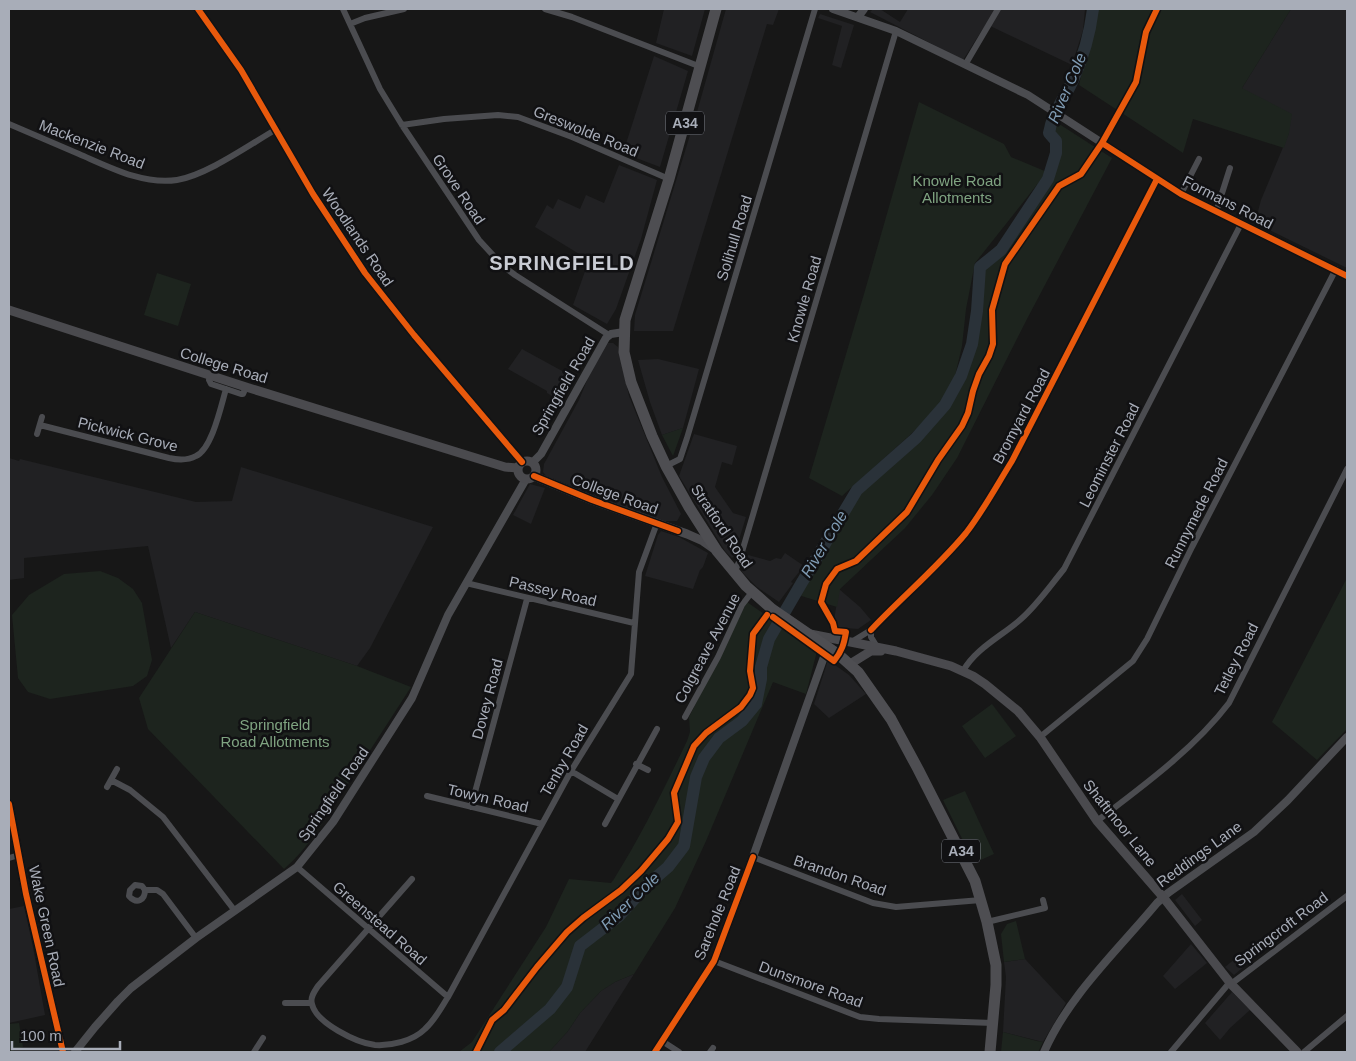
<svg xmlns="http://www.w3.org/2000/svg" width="1356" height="1061" font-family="Helvetica,sans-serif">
<rect width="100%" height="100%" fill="#171717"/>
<path fill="#212123" d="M664,9H705L692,56L656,43Z
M726,9H779L773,25L767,24L673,331H634L635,315L697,112Z
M873,9H880L900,22L908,9H1085L1083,30L1072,65L986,24L963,60L870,12Z
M1291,9H1347V268L1255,223L1261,200L1289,133L1242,88Z
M820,14L854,25L841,68L832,65L842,26L818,18Z
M654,56L688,71L660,167L623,153Z
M619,165L657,180L641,239L627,278L616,309L607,324L573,305L589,260L535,227L547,205L553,209L558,199L580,209L586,195L604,203Z
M608,343H613L618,347L629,396L662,477L681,514L677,521H660L546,476L543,472L544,464L579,400L590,373Z
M522,349L575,378L562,402L547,393V391L508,369Z
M658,359L699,369L683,428L662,435L650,402L638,360Z
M694,434L737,446L732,465L722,462L715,487L733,513L746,517L734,556L732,558L725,551L679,476Z
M9,458L19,461L20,459L196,502L232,501L241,467L433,527L370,648L357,666L195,612L171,648L148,546L24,558V578L9,580Z
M530,484L545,488L531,524L513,515Z
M661,531L679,537L708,553L703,567L700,570L693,589L645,576L658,535Z
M785,553L804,566L791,582L793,583L779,602L757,587L742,572L748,555L770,561L776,558L781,559Z
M839,589L860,607L871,620L858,629L833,627Z
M828,660L849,675L866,694L829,718L814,704Z
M1182,894L1202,920L1195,926L1175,900Z
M24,906L33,947L45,1015L9,1023V909Z
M1258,940L1265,949L1234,975L1225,967Z
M1191,944L1207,963L1175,989L1163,976Z
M1025,959L1066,1003L1043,1042L1003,1032L1006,977L1004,962Z
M634,974L585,1052H549L568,1031L580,1013L601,991L615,982Z
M1232,992L1250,1010L1230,1028L1220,1040L1205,1023Z"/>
<path fill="#1d241e" d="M1094,9H1291L1242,88L1292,114L1289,133L1284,148L1193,119L1183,153L1079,85L1091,34Z
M919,102L1004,144L1011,157L1047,172L975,263L966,309L962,346L955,376L941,404L910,435L842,496L809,478L864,294Z
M1051,121L1056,122L1112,158L1027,319L957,458L932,495L905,528L840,589L837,607L795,594L857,490L916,438L945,405L961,376L972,344L977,311L980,267L1001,250L1048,179L1056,153V141L1049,133Z
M157,273L191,284L178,326L144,315Z
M683,428L673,456L662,435Z
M100,571L118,578L133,589L142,603L152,660L147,676L133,686L50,699L28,692L18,678L12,615L29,595L64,574Z
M1347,578V729L1317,760L1272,722Z
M747,602L817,651L806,694L773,682L706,841L675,908L634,974L615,982L601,991L580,1013L568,1031L549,1052H459L472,1042L546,927L569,879L611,883L614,879C642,834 664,789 687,741L690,732L689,717Z
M195,612L357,666L411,687C388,723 365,758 342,793C325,819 308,849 284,869L148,729L139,698Z
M992,704L1016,736L985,758L962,726Z
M965,791L994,854L974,863L943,800Z
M1016,921L1025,959L1004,962L1001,934L1007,924Z
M19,1023L23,1047L9,1052V1024Z
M1003,1032L1037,1041L1043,1042L1038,1052H1001Z"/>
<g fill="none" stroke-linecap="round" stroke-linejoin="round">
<path stroke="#2a3239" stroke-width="12" d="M500,1052L550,1009L567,987L580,946L619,916L646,886L668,867L684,846L696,777L704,758L719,738L742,721L756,704L761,679V667L769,639L801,584L857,490L916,438L945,405L961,376L972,344L977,311L980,267L1001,250L1048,179L1056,153V141L1049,133C1052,113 1065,98 1073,80C1083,58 1090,33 1093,9"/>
<path stroke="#4b4c50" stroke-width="6" d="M343,9L380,89L402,125L479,240L503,266L515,275L609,335
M545,9L572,17L701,67
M350,24L365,18L404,9
M965,65L998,9
M9,124C32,134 56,144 79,154C109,167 143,185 177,180C207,175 249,145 275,130
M402,125L444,119L498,115L518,117L572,137L669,179
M1181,194L1199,159
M1216,212L1230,168
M210,375L209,380L211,384L241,394H243L246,387
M40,425L169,458C178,460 187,461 196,456C212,449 221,406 226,389
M37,434L42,417
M666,466L680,459L687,438L815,9
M734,573L739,562L896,31
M466,583L634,623
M871,630V637L877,647
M853,641L871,630L946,555L966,532L985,506L1012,461L1157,179
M963,671C976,648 1002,636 1021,619C1037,605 1050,586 1064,569L1241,224
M685,717L718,657L742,605L752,592
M1040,737L1133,661L1147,639L1192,547L1336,269
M636,764L648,770
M571,771L618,799
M111,780L130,790L163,817L235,911
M107,787L117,769
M427,796L542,824
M471,807L527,599
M1097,821C1143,786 1194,749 1229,703L1347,469
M605,824L657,729
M753,857L873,903L896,907L981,900
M9,858L19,855
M297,867L448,997
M412,879L318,986C314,992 310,998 312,1004C316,1023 357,1043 375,1045C391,1046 413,1041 425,1029C435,1020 441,1008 448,997L571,771L631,674L639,572L657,523
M145,890C145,900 137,905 129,896L130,890L135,885L142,886L145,890H157L163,894L196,938
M987,922L1045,908L1043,900
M714,961L860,1017L879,1019L993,1023
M1231,984L1347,896
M285,1003H311
M662,1041L679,1052
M254,1052L263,1038
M710,1052L713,1048
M1171,1052L1230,982
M1304,1052L1347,1016"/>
<path stroke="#4b4c50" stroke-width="8" d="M198,9L241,70L313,194L365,273L414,335L522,462
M833,9L896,31L1028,95L1181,194L1347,276
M858,17L864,9
M533,462L541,454L606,338L611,334L624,332
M9,804L26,894L63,1052
M75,1052L95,1027L118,1001L131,988L196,938L297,867L333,822L412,698L448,615L526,479
M655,1052L714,961L753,857L825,654L824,644
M1044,1052C1069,995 1118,950 1157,903L1168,893L1254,832L1288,800L1347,737"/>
<path stroke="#4a4a4e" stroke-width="9" d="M9,310L246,387L505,467L518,468
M518 470a9 9 0 1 1 18 0a9 9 0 1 1-18 0Z
M534,476L592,500L687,534L703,541L713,548
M810,634L896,651L951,666L973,676L985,684L1018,711L1040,737L1097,821L1163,897L1231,984L1297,1052
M850,664L871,651H881"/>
<path stroke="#4e4e52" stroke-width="11" d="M716,9L669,179L625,320L624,352L631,382L652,436L666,466L689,507L717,551L746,586L772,609L839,655L858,672L891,719L918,769L975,881L987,922L996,965V985L990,1052"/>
<g stroke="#111113" stroke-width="9">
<path id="cycleway" d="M198,9L241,70L313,194L365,273L414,335L522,462
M1102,143L1181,194L1347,276
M534,476L592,500L678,531
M773,617L834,661C842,651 844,644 846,632L835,631L833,623L821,602L826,584L837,569L856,561L907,512L938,460L962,426L968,413L973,391L979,374L989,356L993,344L992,310L1005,264L1059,186L1081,174L1102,143L1136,82L1146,32L1157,9
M871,630C902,597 937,568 966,533C983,511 997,485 1012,461L1157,179
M9,804L26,894L63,1052
M476,1052L492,1020L504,1010L537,967L567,932L583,918L621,890L641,871L668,839L678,822L674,793L694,746L706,733L741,707L750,695L753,688L750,671L753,634L767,615
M655,1052L714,961L753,857"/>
</g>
<use href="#cycleway" stroke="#e8590c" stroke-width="6"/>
</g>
<g text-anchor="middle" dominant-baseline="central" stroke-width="5" stroke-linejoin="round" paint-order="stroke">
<g fill="#111113" stroke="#7b7e86" stroke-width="1">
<rect x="666" y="111.5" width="38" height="23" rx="4"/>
<rect x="942" y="839.5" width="38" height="23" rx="4"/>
</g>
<g font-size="14" font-weight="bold" fill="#a8adb8">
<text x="685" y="123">A34</text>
<text x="961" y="851">A34</text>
</g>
<g font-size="15" fill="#a8adb8" stroke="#111113">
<text transform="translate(586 131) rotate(22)">Greswolde Road</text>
<text transform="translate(92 144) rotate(21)">Mackenzie Road</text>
<text transform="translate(459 189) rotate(56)">Grove Road</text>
<text transform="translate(1228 202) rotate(27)">Formans Road</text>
<text transform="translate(358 237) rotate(56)">Woodlands Road</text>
<text transform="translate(734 238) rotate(-73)">Solihull Road</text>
<text transform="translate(804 299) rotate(-74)">Knowle Road</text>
<text transform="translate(224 365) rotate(17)">College Road</text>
<text transform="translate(563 386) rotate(-60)">Springfield Road</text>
<text transform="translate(1021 416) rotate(-62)">Bromyard Road</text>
<text transform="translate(128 434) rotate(14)">Pickwick Grove</text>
<text transform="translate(1109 455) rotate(-63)">Leominster Road</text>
<text transform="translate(615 494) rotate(20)">College Road</text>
<text transform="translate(1196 513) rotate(-63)">Runnymede Road</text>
<text transform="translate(722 526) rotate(56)">Stratford Road</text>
<text transform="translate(553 591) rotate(13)">Passey Road</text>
<text transform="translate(707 648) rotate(-62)">Colgreave Avenue</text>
<text transform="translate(1236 659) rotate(-63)">Tetley Road</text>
<text transform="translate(487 699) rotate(-75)">Dovey Road</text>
<text transform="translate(564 760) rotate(-60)">Tenby Road</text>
<text transform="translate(333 794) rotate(-55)">Springfield Road</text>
<text transform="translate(488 798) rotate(13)">Towyn Road</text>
<text transform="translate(1120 823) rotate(51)">Shaftmoor Lane</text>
<text transform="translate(1199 854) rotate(-36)">Reddings Lane</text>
<text transform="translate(840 875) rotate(19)">Brandon Road</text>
<text transform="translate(717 913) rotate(-68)">Sarehole Road</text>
<text transform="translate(380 923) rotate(41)">Greenstead Road</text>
<text transform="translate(47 926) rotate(78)">Wake Green Road</text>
<text transform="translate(1281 929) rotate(-37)">Springcroft Road</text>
<text transform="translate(811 984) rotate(20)">Dunsmore Road</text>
</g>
<g font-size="15" fill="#7fa381" stroke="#111113">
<text x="957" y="180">Knowle Road<tspan x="957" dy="17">Allotments</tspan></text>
<text x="275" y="724">Springfield<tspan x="275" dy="17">Road Allotments</tspan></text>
</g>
<g font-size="16" font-style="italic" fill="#7f9bb3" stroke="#111113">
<text transform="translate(1067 88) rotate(-67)">River Cole</text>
<text transform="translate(824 544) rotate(-59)">River Cole</text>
<text transform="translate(630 901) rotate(-44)">River Cole</text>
</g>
<g font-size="20" font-weight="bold" letter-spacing="1" fill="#c9ccd4" stroke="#111113">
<text x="562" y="263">SPRINGFIELD</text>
</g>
</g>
<rect width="1356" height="1061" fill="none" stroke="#a8adb8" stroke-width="20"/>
<path d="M12 1041v8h108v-8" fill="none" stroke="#a8adb8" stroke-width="2.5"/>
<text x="20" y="1041" font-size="15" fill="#a8adb8" stroke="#111113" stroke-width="4" paint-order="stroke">100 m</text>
</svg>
